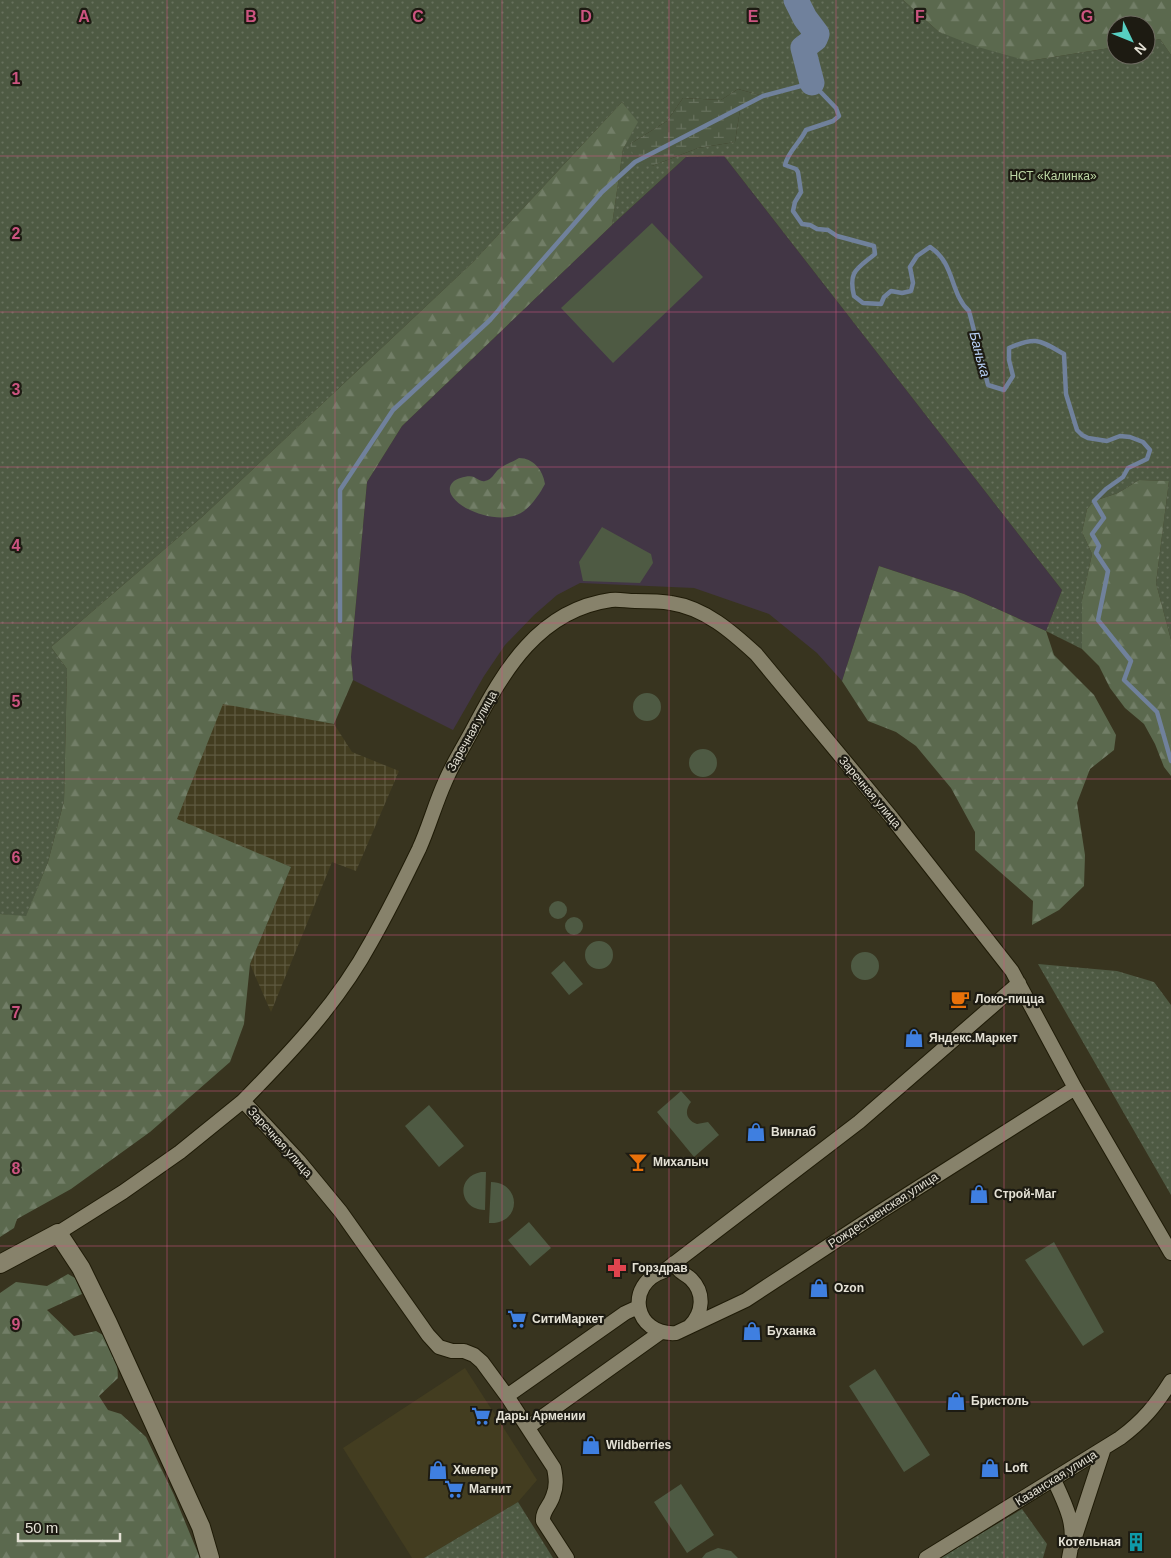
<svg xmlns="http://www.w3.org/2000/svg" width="1171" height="1558" font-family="Arial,sans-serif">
<defs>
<pattern id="industrial-grid" width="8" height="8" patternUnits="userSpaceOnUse" patternTransform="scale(1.25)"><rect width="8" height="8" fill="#433d20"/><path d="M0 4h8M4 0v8" fill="none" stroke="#5e5940"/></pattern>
<pattern id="grass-dots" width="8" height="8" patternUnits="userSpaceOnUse" patternTransform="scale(1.25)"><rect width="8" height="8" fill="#4e5a43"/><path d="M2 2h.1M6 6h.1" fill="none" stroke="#67715d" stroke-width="1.8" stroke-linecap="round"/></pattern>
<pattern id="forest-firs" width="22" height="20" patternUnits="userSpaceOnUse" patternTransform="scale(1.25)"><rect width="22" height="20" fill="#5b694e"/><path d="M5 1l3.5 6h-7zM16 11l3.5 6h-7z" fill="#727e67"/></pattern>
<pattern id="wetland-marsh" width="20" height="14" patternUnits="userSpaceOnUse" patternTransform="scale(1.25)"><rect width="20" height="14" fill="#4e5a43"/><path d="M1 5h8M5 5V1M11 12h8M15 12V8" fill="none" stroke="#67715d"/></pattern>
</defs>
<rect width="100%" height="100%" fill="#38341f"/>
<path fill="#433d20" d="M465,1368L537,1480L518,1502L424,1558H412L343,1448Z"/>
<path fill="url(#industrial-grid)" d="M223,703L334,724L352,752L399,771L356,871L332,862L271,1012L250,964L291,867L176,820Z"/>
<path fill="#423645" d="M724,156L1062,590L1046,631L964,594L879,566L842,681L817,653L769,614L694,588L580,583L557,595L534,615L505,645L484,676L453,730L353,680L351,657L367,482L402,426L612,225L686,157Z"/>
<path fill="url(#grass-dots)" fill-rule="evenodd" d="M0,0H903L939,32L1028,61L1116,47V55H1146V42L1160,39L1171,55V640L1156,583L1169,481L1139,480L1118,493L1094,501L1087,509L1082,532L1092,554L1082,600V649L1046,631L1062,590L724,156L686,157L612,225L623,149L637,122L622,102L473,262L202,517L51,647L67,669L64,801L48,862L26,917L0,914ZM738,89L763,96L740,110L735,142L698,148L652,166L630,144L667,121L683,98L721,100Z
M1038,964L1117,971L1154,982L1171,1005V1195Z
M518,1502L553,1558H424Z
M1022,1509L1047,1544L1043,1558H940Z"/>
<path fill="url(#forest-firs)" d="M903,0H1171V55L1160,39L1146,42V25H1116V47L1028,61L978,47L939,32Z
M622,102L638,122L623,149L612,225L402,426L367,482L351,657L353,680L334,724L223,704L177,819L291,867L250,964L244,1024L230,1062L150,1132L71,1189L17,1219L14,1228L0,1237V914L26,916L48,862L64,801L67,669L51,647L202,517L473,262Z
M519,458C533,458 543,470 545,484C540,493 533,504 524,511C497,531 435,500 453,482C457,478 469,475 474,477C478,479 481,482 485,481C492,480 494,473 499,469C505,464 513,462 519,458Z
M1139,480L1169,481L1156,583L1171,640V776L1164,767L1155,744L1144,724L1125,708L1110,688L1099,666L1082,649V600L1092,554L1082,532L1087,509L1094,501L1118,493Z
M879,566L964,594L1046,631L1054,655L1094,695L1116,735L1114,750L1090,769L1077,803L1085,855L1084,886L1059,910L1032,925L1033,901L975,850V832L951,788L916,746L896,732L868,721L842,681Z
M68,1274L75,1278L82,1294L47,1310L74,1336L96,1331L103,1335L117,1361L118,1378L99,1396L108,1410L121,1414L146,1437L174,1495L200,1558H0V1293L16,1282L47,1286Z"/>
<path fill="url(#wetland-marsh)" d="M738,89L763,96L740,110L735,142L698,148L652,166L635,162L630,144L667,121L683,98L721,100Z"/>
<path fill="#4e5a43" d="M652,223L703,277L613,363L561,308Z
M602,527L651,554L653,563L640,583L583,581L579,562Z
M633 707a14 14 0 1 1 28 0a14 14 0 1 1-28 0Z
M689 763a14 14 0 1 1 28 0a14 14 0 1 1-28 0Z
M549 910a9 9 0 1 1 18 0a9 9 0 1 1-18 0Z
M565 926a9 9 0 1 1 18 0a9 9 0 1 1-18 0Z
M585 955a14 14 0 1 1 28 0a14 14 0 1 1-28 0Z
M851 966a14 14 0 1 1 28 0a14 14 0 1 1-28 0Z
M564,961L583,984L569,995L551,973Z
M681,1091L691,1102C684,1111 686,1120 697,1124L708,1122L719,1135L694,1157L657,1112Z
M429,1105L464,1146L439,1167L405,1126Z
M481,1172H486L485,1210C459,1210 455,1177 481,1172Z
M491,1182C523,1183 521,1225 489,1223Z
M529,1222L551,1248L530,1266L508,1240Z
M1054,1242L1104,1332L1083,1346L1025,1260Z
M875,1369L930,1455L904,1472L849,1386Z
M681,1484L714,1535L687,1553L654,1502Z
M718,1548L731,1551L738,1558H702L706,1553Z"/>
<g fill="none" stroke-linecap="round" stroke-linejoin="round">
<path stroke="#70819c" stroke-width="4.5" d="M340,621V490L393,410L490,320L602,192L635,162L763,96L812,83L836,108L839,116L833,121L806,130C800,143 788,151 785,165L796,169L798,172L801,192L795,202L793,211L802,224L810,225L817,229L828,230L837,236L874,246L875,254C857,269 848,271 854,296L863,303L881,304L884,297L891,291L902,293L911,291L913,283L910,267L917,256L930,247C955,263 950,294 969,311L988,385L1004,390L1013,376L1009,360V348C1036,336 1039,340 1064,354L1066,394L1077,430L1082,435L1088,438L1107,441L1120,436L1130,437L1143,442L1150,450L1147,459L1128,468L1123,477L1106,489L1094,501L1104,518L1092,534L1099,546L1096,553L1108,571L1098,620L1131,661L1124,680L1157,712L1171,761"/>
<path stroke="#70819c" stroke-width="25" d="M796,0L805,18L817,34L815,39L803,48L812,83"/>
<g stroke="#1f1b07" stroke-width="16">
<path id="minor" d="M1019,983L859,1122L664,1271C624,1284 634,1336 676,1333L746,1300L880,1212L1075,1088
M58,1233L123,1192L180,1152L243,1101
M674,1263C680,1274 683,1272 691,1279C705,1293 703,1313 690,1326
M507,1396L625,1313L638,1307
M528,1427L661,1332
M1054,1480C1067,1508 1077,1526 1069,1558
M1072,1546L1104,1448
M567,1558L543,1521C542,1511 550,1506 553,1496C557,1486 556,1478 554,1468L507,1396L482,1362L474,1355L464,1351H452L439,1347L428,1335L341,1212L299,1161L243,1101C291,1052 338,1003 371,942C388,912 404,880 419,849C429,827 435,804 445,782C453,763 464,746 473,729C504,670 539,610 611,600C619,599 627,601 635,601C647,601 660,601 671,603C705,608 732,632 756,654L892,818L1012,971L1075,1088L1171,1253
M926,1558L1120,1438C1143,1421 1156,1405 1171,1381"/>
</g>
<g stroke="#1f1b07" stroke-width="20">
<path id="tertiary" d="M0,1264L58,1233L81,1268L108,1323L201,1527L210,1558"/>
</g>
<use href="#minor" stroke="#87826b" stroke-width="14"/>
<use href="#tertiary" stroke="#87826b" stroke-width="18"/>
</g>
<path fill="none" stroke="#cc5480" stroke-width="1" stroke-opacity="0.55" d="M167,0V1558M335,0V1558M502,0V1558M669,0V1558M836,0V1558M1004,0V1558M0,156H1171M0,312H1171M0,467H1171M0,623H1171M0,779H1171M0,935H1171M0,1091H1171M0,1246H1171M0,1402H1171"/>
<defs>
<g id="cafe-bare" transform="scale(1.5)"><path d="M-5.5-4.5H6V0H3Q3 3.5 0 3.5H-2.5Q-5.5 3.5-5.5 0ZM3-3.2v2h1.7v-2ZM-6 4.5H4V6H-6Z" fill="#e8710a" stroke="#1d1b12" stroke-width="2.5" paint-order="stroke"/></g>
<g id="shop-bare" transform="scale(1.5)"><path d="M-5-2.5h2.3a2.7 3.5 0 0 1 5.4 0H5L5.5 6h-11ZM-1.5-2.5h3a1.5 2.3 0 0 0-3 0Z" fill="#3f7fe0" stroke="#1d1b12" stroke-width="2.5" paint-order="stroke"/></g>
<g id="bar-bare" transform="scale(1.5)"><path d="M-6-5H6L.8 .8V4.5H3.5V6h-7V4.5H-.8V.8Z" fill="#e8710a" stroke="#1d1b12" stroke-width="2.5" paint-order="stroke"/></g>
<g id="pharmacy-bare" transform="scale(1.5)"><path d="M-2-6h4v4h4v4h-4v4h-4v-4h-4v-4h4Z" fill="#e0444e" stroke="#1d1b12" stroke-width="2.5" paint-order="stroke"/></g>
<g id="supermarket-bare" transform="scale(1.5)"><path d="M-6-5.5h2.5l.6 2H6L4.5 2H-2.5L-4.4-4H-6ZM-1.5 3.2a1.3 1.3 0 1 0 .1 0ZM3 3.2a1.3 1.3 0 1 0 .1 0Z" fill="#3f7fe0" stroke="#1d1b12" stroke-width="2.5" paint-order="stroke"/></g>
<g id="building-bare" transform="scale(1.5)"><path d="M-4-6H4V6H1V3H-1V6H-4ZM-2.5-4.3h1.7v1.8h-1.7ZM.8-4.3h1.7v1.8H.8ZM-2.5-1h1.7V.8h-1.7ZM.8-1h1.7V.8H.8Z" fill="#0f9aa8" stroke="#1d1b12" stroke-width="2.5" paint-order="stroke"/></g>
</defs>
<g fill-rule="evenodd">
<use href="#cafe-bare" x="960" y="999"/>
<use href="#shop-bare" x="914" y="1038"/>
<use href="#shop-bare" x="756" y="1132"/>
<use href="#bar-bare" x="638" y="1162"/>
<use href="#shop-bare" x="979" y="1194"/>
<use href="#pharmacy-bare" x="617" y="1268"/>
<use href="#shop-bare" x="819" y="1288"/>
<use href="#supermarket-bare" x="517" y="1319"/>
<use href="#shop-bare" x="752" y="1331"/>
<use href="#shop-bare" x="956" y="1401"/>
<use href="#supermarket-bare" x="481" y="1416"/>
<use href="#shop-bare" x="591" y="1445"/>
<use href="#shop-bare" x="990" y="1468"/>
<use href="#shop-bare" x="438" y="1470"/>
<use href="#supermarket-bare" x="454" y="1489"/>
<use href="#building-bare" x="1136" y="1542"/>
</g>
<g text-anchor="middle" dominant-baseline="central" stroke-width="4.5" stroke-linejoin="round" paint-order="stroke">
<g font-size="12" fill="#bed9a5" stroke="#1d1b12">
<text x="1053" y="176">НСТ «Калинка»</text>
</g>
<g font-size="12" fill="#e4e1d5" stroke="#1d1b12">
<text transform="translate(472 731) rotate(-61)">Заречная улица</text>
<text transform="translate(870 792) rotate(50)">Заречная улица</text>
<text transform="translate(280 1142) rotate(48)">Заречная улица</text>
<text transform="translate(883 1210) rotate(-33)">Рождественская улица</text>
<text transform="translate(1056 1478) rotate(-32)">Казанская улица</text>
</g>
<g font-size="12" font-weight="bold" fill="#e4e1d5" stroke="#1d1b12" text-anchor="start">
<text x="975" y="999">Локо-пицца</text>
<text x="929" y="1038">Яндекс.Маркет</text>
<text x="771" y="1132">Винлаб</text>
<text x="653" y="1162">Михалыч</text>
<text x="994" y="1194">Строй-Маг</text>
<text x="632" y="1268">Горздрав</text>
<text x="834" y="1288">Ozon</text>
<text x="532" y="1319">СитиМаркет</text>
<text x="767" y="1331">Буханка</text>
<text x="971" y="1401">Бристоль</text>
<text x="496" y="1416">Дары Армении</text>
<text x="606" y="1445">Wildberries</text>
<text x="1005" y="1468">Loft</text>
<text x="453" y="1470">Хмелер</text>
<text x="469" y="1489">Магнит</text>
<text x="1121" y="1542" text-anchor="end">Котельная</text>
</g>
<g font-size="14" font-style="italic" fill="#b9d1f8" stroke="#1d1b12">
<text transform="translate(980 354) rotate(75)">Банька</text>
</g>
</g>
<g font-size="16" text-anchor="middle" font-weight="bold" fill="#cc5480" stroke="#1d1b12" stroke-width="4.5" stroke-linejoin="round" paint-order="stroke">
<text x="84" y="22">A</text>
<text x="251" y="22">B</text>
<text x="418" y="22">C</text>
<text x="586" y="22">D</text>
<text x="753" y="22">E</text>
<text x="920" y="22">F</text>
<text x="1087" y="22">G</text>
<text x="16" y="84">1</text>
<text x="16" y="239">2</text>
<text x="16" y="395">3</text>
<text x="16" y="551">4</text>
<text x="16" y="707">5</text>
<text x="16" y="863">6</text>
<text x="16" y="1018">7</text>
<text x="16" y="1174">8</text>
<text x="16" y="1330">9</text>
</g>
<g transform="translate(1131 40) rotate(133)"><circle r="24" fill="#1d1b12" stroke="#6d6a60"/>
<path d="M0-4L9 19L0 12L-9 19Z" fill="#57cec2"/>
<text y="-8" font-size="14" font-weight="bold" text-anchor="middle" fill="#e4e1d5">N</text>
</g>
<path d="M18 1533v8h102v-8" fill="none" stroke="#e4e1d5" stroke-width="2.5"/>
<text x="25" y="1533" font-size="15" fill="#e4e1d5" stroke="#1d1b12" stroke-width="4" paint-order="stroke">50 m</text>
</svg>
